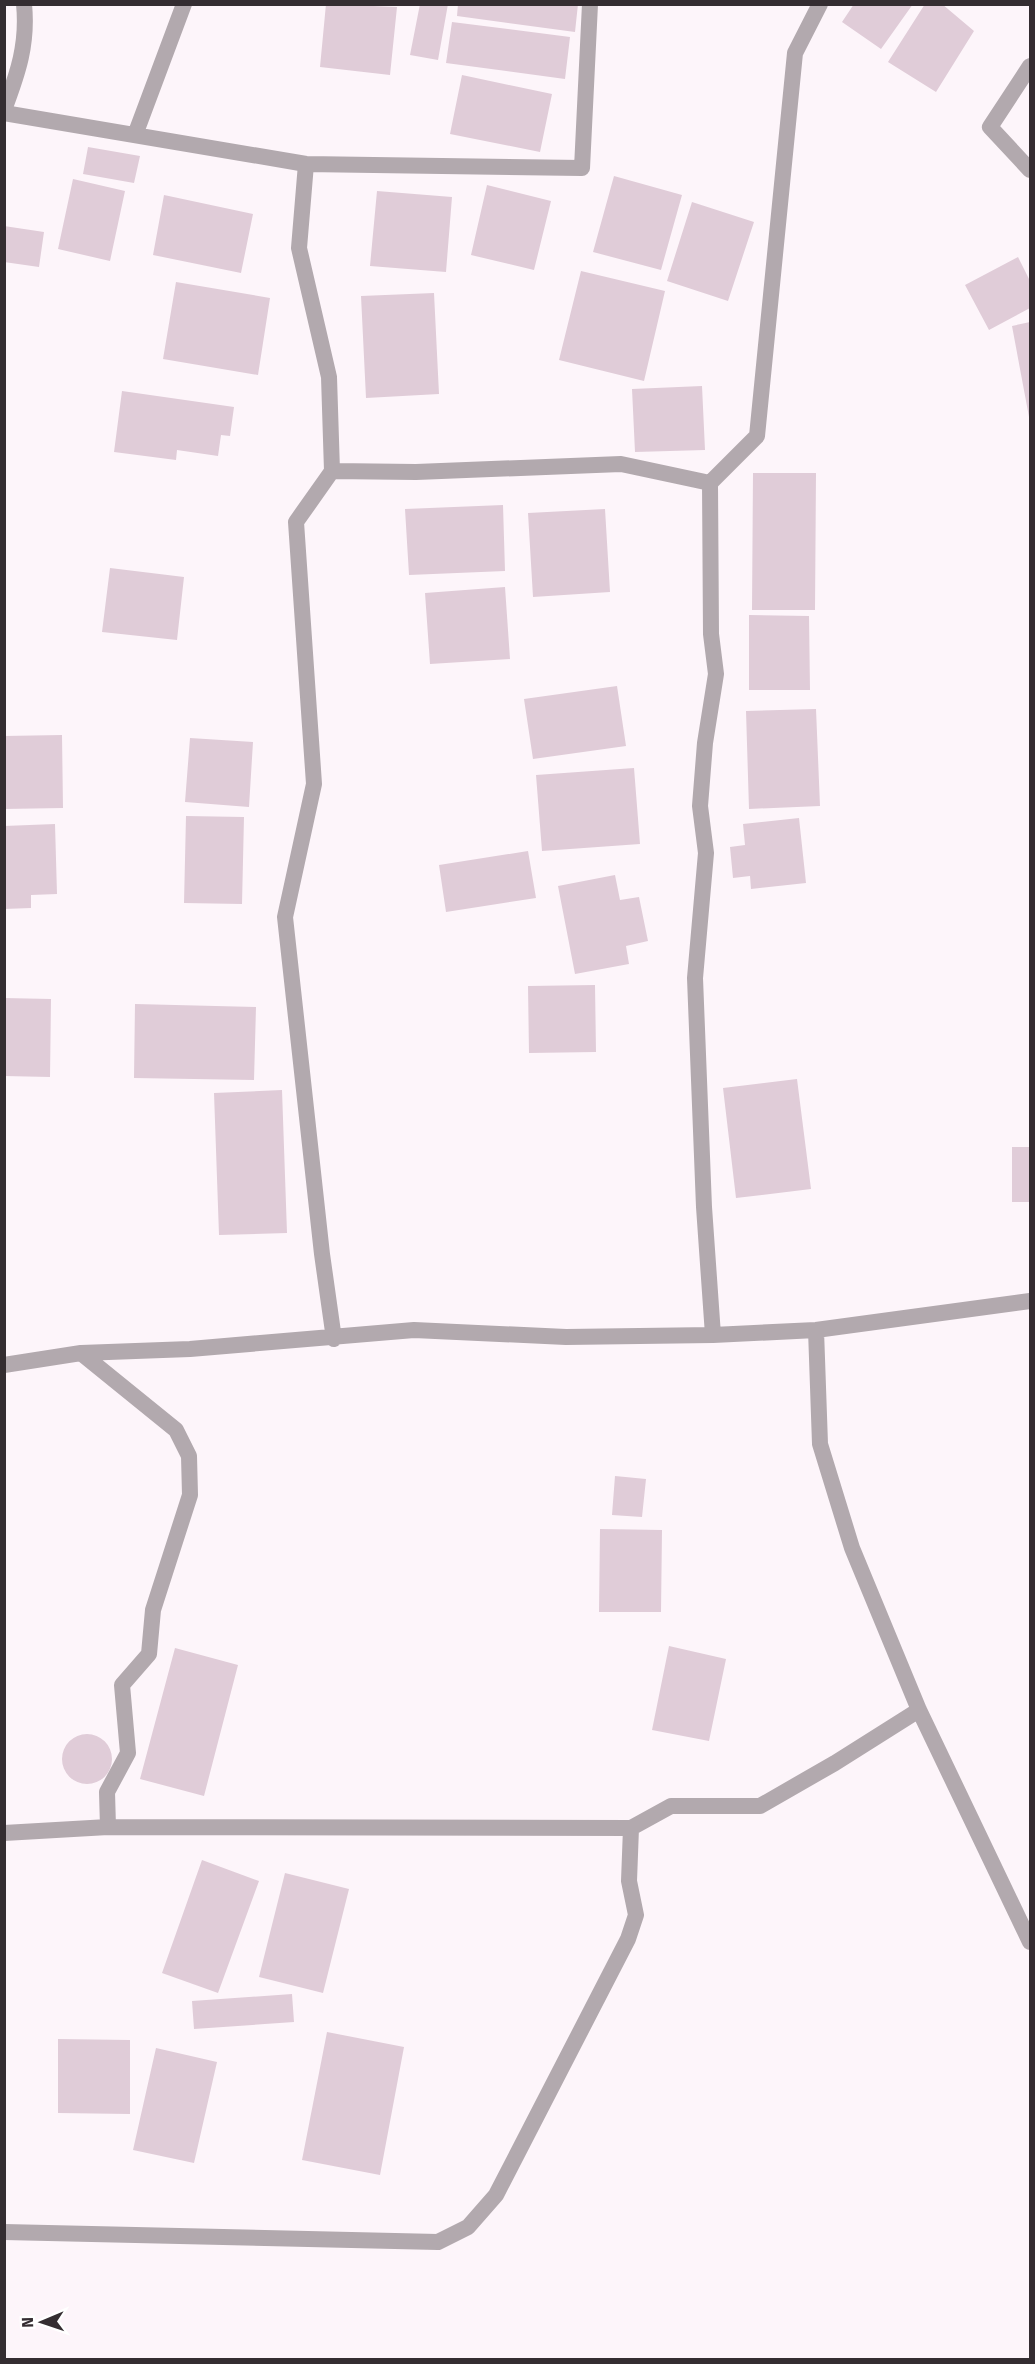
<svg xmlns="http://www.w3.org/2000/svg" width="1035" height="2364" font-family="'Fira Sans',sans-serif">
<rect width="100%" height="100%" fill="#fdf5fa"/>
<path fill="#e0ccd8" d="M326,4L397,7L390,75L320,67Z
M420,4H448L438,60L410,55Z
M458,4H578L575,32L457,16Z
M854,4H913L881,49L842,22Z
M925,4H942L974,31L936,92L888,62Z
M452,22L570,37L565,79L446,63Z
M462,75L552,94L540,152L450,134Z
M88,147L140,156L134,183L83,174Z
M614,176L682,195L661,270L593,252Z
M73,179L125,191L110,261L58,249Z
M487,185L551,201L534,270L471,255Z
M377,191L452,197L446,272L370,266Z
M164,195L253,214L241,273L153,255Z
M692,202L754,222L728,301L667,281Z
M4,226L44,232L39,267L4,262Z
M1018,257L1030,281V308L989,330L965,285Z
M581,271L665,291L644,381L559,360Z
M176,282L270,298L258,375L163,359Z
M434,293L439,394L366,398L361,296Z
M1030,322V417H1029L1012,326Z
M702,386L705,450L635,452L632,389Z
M122,391L234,407L230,436L221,435L218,456L177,450L176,460L114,452Z
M753,473H816L815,610H752Z
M503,505L505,571L409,575L405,509Z
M605,509L610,592L533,597L528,513Z
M110,568L184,577L177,640L102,632Z
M505,587L510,659L430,664L425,593Z
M749,615L809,616L810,690H749Z
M617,686L626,746L533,759L524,699Z
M816,709L820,806L749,809L746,711Z
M62,735L63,808L4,809V736Z
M190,738L253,742L249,807L185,802Z
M634,768L640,844L542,851L536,775Z
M186,816L244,817L242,904L184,903Z
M799,818L806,883L751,889L750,876L733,878L730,847L745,845L743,824Z
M55,824L57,894L31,895V908L4,909V826Z
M528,851L536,898L446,912L439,865Z
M615,875L620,900L639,897L648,941L626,946L629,964L575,974L558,886Z
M595,985L596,1052L529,1053L528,986Z
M4,998L51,999L50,1077L4,1076Z
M135,1004L256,1007L254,1080L134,1078Z
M797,1079L811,1189L736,1198L723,1088Z
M282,1090L287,1233L219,1235L214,1093Z
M1012,1147H1030V1202H1012Z
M615,1476L646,1479L642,1517L612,1515Z
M600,1529L662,1530L661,1612H599Z
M669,1646L726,1659L709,1741L652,1730Z
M175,1648L238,1665L204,1796L140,1779Z
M62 1759a25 25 0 1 1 50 0a25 25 0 1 1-50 0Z
M202,1860L259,1881L218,1993L162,1973Z
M285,1873L349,1889L323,1993L259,1977Z
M292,1994L294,2022L194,2029L192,2001Z
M327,2032L404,2047L380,2175L302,2160Z
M58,2039L130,2040V2114L58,2113Z
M156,2048L217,2062L194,2163L133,2150Z"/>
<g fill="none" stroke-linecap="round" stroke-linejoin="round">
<path stroke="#b2a9ae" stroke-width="16" d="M1030,66L990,127L1030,170
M4,110C18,73 28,44 24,4
M4,113L306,164L582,168L590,4
M135,135L184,4
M306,164L299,248L329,377L332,471L296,522L314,784L285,917L322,1254L334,1339
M332,471L416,472L621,464L710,483
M816,1330L820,1444L852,1548L919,1710L1030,1942
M713,1335L704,1207L695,978L706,853L700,806L705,743L716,674L711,634L710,483L757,436L795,53L820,4
M81,1353L176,1430L189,1456L190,1495L153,1610L149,1654L122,1685L128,1753L107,1792L108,1827L631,1828L671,1806H760L835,1763L919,1710
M4,1365L81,1353L190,1349L414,1330L566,1337L713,1335L816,1330L1030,1301
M4,1833L108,1827
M4,2232L438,2242L468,2227L496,2195L628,1939L636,1915L629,1881L631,1828"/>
</g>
<rect width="1035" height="2364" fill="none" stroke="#342d31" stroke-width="12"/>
<g transform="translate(42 2322) rotate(268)" stroke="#ffffff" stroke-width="4.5" paint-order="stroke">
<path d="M0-4.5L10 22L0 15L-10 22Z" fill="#342d31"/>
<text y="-9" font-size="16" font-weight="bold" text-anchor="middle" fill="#342d31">N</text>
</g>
</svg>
